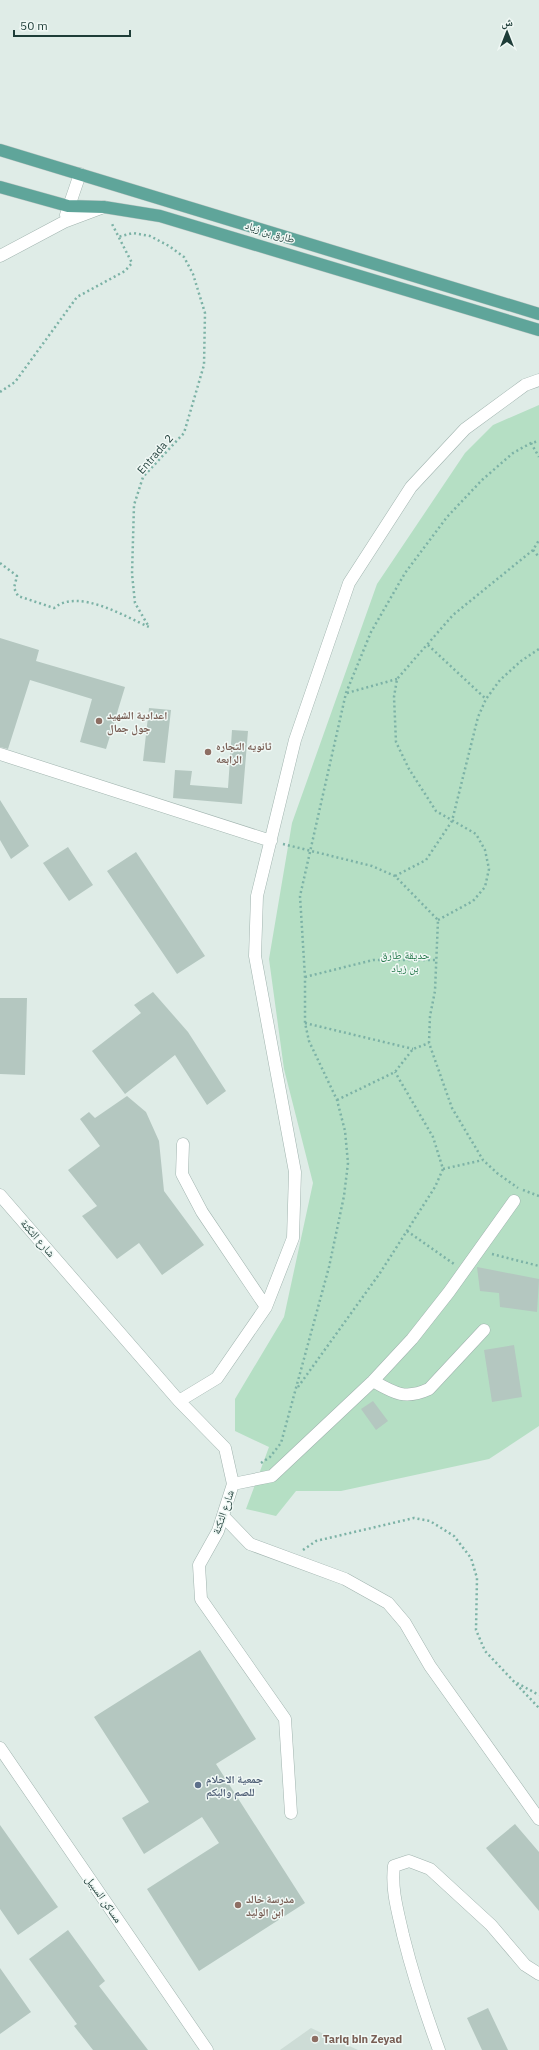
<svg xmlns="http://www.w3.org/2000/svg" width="539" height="2050" font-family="'IBM Plex Sans','Noto Naskh Arabic',sans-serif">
<rect width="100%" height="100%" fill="#dfece7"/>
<path fill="#cddcd6" d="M311,2028L358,2050H280Z"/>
<path fill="#b5dfc4" d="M539,405V1426L489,1459L341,1491H296L276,1516L246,1509L269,1447L235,1431V1399L284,1317L313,1183L284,1069L269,959L292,823L377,584L465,453L493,425Z"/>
<path fill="#b4c7c0" d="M0,638L39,650L36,661L125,687L106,749L80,742L92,699L30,680L8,749L0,747Z
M149,708L171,710L165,763L143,761Z
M232,730L248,731L242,804L173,798L175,770L192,771L190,785L228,788Z
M0,800L29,846L11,859L0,840Z
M68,847L93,885L69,901L43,863Z
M136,852L205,956L177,974L107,871Z
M153,992L188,1032L226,1091L207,1105L175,1055L125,1094L92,1051L141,1013L134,1005Z
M0,998H27L25,1075L0,1074Z
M127,1096L146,1112L159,1141L164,1191L204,1245L162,1275L139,1243L117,1259L82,1216L97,1206L68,1170L100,1146L80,1119L89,1112L95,1118Z
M477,1267L539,1279L537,1312L500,1307L499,1293L480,1291Z
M514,1345L522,1397L492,1402L484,1350Z
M373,1401L388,1421L376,1430L361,1409Z
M200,1650L256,1739L216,1764L305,1903L199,1971L147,1889L219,1843L202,1817L144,1854L122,1818L149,1802L94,1717Z
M515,1824L539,1852V1911L486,1848Z
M0,1825L58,1907L18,1935L0,1909Z
M68,1930L105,1981L99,1986L148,2050H93L74,2026L77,2024L29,1959Z
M0,1968L31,2012L0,2034Z
M488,2008L508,2050H482L467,2018Z"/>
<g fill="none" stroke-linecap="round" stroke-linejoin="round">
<g stroke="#a1b4af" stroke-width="13">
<path id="minor" d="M66,215L80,174
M0,256L64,222L104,207
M0,754L271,841
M183,1144L182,1174L202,1212L266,1307
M0,1195L179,1401L225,1448L233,1484L218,1531L199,1565L201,1599L285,1719L291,1813
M373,1381C394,1393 405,1400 429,1389L484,1330
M179,1401L217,1378L266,1307L293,1238L295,1172L255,956L257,896L295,740L349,583L411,487L465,429L525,385L539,380
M233,1484L272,1476L373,1381L412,1339L449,1292L514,1201
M223,1516L250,1544L345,1579L388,1603L405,1623L430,1666L539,1819
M0,1748L207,2050
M439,2050C425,2012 413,1975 403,1935C398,1912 391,1890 394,1866L409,1861L430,1869L491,1925L525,1965L539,1974"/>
</g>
<g stroke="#c0c9c7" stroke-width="13">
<path id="major" d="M0,150L539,314
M0,187L68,206L104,207L160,216L539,330"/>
</g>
<path stroke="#7cb2a6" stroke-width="2.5" stroke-dasharray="2 3" stroke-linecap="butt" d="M0,392L15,382L77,297L125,271L132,263L111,222
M531,443L539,457
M533,550L539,557
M0,563L17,576L14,588L18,596L54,608C78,588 124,616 149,627L135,603L132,574L134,505L143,477L184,433L204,365L205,313L193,274L184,257L169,246L150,236L133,233L118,237
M428,645L486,699
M347,693L397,679
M283,844L372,866L395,876L438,920L435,991L430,1016L429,1043L452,1108L483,1160L497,1173L518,1188
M395,876L426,860L452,821L478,717L486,699L500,680L521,661L539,649
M438,920L473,901L485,887L489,869L485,850L476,834L436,811L409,769L396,742L394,697L397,679L453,615L533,550L539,540
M305,977L373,960H437
M305,1023L413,1049
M337,1100L395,1072L413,1049L429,1043
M443,1169L483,1160
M523,1190L539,1196
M407,1231L454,1264
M492,1254L539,1266
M298,1387L380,1273L435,1187L443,1169L433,1137L395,1072
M261,1463L270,1457L281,1443L329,1267L344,1196L348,1163L345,1131L337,1100L309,1041L305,1023V977L300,896L346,693L371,632L405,573L447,517L482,480L513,453L531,443L539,441
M303,1550L316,1541L414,1518L430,1521L454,1536L471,1558L477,1578L476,1630L485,1651L539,1708
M517,1683L539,1695"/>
<use href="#minor" stroke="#fff" stroke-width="12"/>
<use href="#major" stroke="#5fa59a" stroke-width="12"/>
</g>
<g fill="#8d6e63" stroke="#f0f8f5" stroke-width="1.5">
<circle cx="99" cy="721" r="4"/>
<circle cx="208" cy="752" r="4"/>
<circle cx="238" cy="1905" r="4"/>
<circle cx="315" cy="2039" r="4"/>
</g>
<circle fill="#5c6f8a" stroke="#f0f8f5" stroke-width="1.5" cx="198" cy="1785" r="4"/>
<g text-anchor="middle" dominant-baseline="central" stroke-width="3" stroke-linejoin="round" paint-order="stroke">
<g font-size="11" fill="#1e3d38" stroke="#f0f8f5">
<text transform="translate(270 232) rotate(17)">طارق بن زياد</text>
<text transform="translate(155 454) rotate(-49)">Entrada 2</text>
<text transform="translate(38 1238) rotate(49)">شارع الثكنة</text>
<text transform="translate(223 1512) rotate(-71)">شارع الثكنة</text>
<text transform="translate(104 1899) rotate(55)">مساكن السبيل</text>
</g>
<g font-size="11" font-weight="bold" fill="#785e54" stroke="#f0f8f5" text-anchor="start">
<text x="107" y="715">اعدادية الشهيد<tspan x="107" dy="13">جول جمال</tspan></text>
<text x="216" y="746">ثانويه التجاره<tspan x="216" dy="13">الرابعه</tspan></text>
<text x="246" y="1899">مدرسة خالد<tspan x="246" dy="13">ابن الوليد</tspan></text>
<text x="323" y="2039">Tariq bin Zeyad</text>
</g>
<g font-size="11" fill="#25784c" stroke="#f0f8f5">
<text x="405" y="955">حديقة طارق<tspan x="405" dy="13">بن زياد</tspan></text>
</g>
<g font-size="11" font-weight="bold" fill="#4e5e75" stroke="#f0f8f5" text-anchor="start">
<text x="206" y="1779">جمعية الاحلام<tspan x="206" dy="13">للصم والبكم</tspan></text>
</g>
</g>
<g transform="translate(507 32)" stroke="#f0f8f5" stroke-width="3" paint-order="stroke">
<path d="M0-3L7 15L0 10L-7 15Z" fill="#1e3d38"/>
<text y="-6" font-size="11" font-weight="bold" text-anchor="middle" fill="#1e3d38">ش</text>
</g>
<path d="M14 30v6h116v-6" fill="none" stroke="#1e3d38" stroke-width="2"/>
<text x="20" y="30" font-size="12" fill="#1e3d38" stroke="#f0f8f5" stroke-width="3" paint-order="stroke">50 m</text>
</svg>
